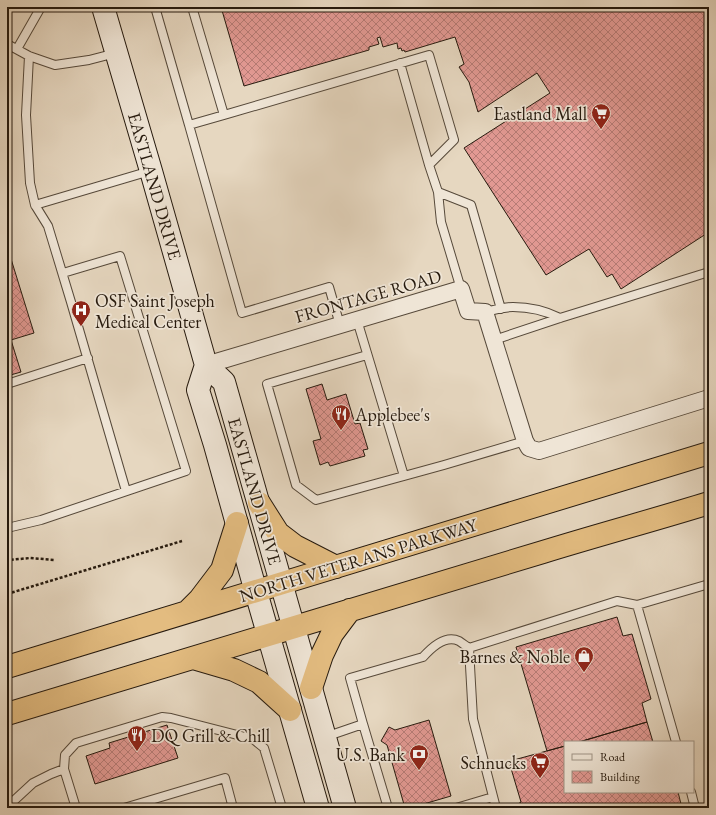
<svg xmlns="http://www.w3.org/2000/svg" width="716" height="815" font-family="'EB Garamond',serif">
<defs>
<pattern id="building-cross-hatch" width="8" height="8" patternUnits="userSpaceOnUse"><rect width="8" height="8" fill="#e29993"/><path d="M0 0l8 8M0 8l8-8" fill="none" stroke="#b77c76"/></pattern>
</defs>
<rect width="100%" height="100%" fill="#e6d7c0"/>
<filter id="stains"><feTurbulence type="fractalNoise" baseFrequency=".005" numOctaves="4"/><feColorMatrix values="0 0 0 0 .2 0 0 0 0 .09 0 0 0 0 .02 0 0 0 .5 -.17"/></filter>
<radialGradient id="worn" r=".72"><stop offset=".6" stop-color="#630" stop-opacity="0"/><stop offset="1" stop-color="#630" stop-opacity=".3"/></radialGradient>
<path fill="url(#building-cross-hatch)" stroke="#261a0e" d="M221,7H709V232L621,289L612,274L607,277L589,249L546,275L464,148L550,93L537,73L478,112L469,82L459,67L464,64L455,37L405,52L404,50L402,51L401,48L398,49L397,43L383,47L380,37L377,38L379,44L369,47V50L244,86Z
M7,246L34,333L11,340L21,372L7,376Z
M322,384L327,400L346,394L355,424L360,423L368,449L363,450L365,456L330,466L328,462L320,465L313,441L321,439L306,389Z
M617,617L623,636L632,634L651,699L642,703L647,722L579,742H565V746L547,751L516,647Z
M429,720L451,796L410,808H405L387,745L381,741L389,727L395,730Z
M647,722L653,742H579Z
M167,725L178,758L95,784L86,756L110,748L109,743Z
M565,746V792H678L682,808H512L521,802L510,765L511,764L510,761Z"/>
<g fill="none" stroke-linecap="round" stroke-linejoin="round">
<g stroke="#56493a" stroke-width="10">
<path id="service" d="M155,7L189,125
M192,7L224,115L429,55L454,140L429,165L438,192L471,205L501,309
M7,44L29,56L55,65L89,60L116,53
M17,49L41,7
M29,56L26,115L30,183L35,205
M400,63L429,165
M224,115L189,125L242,313L329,287L340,325
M438,192L441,222L461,289
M485,312C494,310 504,307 513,307C529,307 546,311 560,318
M357,320L404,476L316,500L296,485L267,384L367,355
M494,340L560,318L709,272
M7,384L88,358
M404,476L444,465L525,441
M126,491L71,302L48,226L35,205L150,171
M7,528L41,520L186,471L120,256L63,273
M637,605L676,742
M363,724L388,808
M325,737L363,724L350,678L423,657C431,648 445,634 459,641C462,643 466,646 469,648
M64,769L65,755L76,743L162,717L171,718L253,739L264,748L282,808
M691,792L695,808
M7,807L33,783L51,774L64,769L76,808
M124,808L225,778L233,808
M456,808L493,797
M496,808L473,719L469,648L617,601L637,605L709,584"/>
</g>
<g stroke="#56493a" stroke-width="18">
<path id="minor" d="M206,365L461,289L468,311L485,312L525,441L529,448L539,451L709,398"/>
</g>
<g stroke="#261a0e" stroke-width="24">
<path id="secondary" d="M103,7L151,171L206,365L224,382L345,808
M206,365L198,390L215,445L256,592L318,808"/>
</g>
<g stroke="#261a0e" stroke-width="24">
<path id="trunk" d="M259,503L278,533L295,546L336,567
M187,612L200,599L222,570L237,523
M193,658L234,670L259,682L290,710
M7,667L709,453
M311,688L322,655L332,634L350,610
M7,714C186,660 364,606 543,552C598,535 654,520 709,503"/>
</g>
<path stroke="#261a0e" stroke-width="2.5" stroke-dasharray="3 2" stroke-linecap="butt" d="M7,552L9,560L30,558L55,560
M7,594L182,541"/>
<use href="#service" stroke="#efe5d6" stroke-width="8"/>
<use href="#minor" stroke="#efe5d6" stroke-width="16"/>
<use href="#secondary" stroke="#efe5d6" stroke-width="22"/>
<use href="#trunk" stroke="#e3bc80" stroke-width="22"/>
</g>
<defs>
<g id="supermarket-pin" transform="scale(1)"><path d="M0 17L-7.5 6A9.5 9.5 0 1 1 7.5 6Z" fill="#8f2418" stroke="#efe5d6"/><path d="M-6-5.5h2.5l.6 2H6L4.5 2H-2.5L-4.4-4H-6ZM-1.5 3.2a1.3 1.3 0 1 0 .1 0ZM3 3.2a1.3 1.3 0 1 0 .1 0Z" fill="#fff"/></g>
<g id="hospital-pin" transform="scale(1)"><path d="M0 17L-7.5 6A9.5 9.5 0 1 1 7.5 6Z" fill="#8f2418" stroke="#efe5d6"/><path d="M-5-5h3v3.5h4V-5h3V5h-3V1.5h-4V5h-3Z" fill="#fff"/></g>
<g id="restaurant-pin" transform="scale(1)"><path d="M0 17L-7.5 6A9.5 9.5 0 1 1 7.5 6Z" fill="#8f2418" stroke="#efe5d6"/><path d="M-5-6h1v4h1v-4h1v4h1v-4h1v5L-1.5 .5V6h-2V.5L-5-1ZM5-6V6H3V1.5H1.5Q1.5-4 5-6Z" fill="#fff"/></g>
<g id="shop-pin" transform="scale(1)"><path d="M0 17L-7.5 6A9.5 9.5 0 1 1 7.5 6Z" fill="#8f2418" stroke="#efe5d6"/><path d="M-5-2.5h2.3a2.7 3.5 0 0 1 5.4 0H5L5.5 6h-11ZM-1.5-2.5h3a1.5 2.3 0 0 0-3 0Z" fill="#fff"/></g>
<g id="bank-pin" transform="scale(1)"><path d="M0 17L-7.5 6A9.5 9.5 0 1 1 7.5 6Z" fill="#8f2418" stroke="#efe5d6"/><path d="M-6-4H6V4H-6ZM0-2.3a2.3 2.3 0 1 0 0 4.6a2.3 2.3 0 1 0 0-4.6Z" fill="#fff"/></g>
</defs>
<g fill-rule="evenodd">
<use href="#supermarket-pin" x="601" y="113"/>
<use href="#hospital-pin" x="81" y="310"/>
<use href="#restaurant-pin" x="341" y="414"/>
<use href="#shop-pin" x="584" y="656"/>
<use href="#restaurant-pin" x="137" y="735"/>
<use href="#bank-pin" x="419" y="754"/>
<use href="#supermarket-pin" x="540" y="762"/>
</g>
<g text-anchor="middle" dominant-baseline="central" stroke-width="3.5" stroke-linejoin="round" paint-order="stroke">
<g font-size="18" fill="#261a0e" stroke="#efe5d6" text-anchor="end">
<text x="587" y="113">Eastland Mall</text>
<text x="95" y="300" text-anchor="start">OSF Saint Joseph<tspan x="95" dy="21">Medical Center</tspan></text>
<text x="355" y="414" text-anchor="start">Applebee's</text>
<text x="570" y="656">Barnes &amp; Noble</text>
<text x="151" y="735" text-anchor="start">DQ Grill &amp; Chill</text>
<text x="405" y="754">U.S. Bank</text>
<text x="526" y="762">Schnucks</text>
</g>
<g font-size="18" fill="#261a0e" stroke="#efe5d6">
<text transform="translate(155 186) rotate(74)">EASTLAND DRIVE</text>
<text transform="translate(368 296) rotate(-16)">FRONTAGE ROAD</text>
<text transform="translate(255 491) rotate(74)">EASTLAND DRIVE</text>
<text transform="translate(358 560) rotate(-17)">NORTH VETERANS PARKWAY</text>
</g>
</g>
<rect width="716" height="815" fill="none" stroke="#e6d7c0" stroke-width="24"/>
<rect x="8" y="8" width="700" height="799" fill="none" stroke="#261a0e" stroke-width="2"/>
<rect x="12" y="12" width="692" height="791" fill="none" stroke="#261a0e"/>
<rect x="564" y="741" width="130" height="52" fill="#efe5d6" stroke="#9f9486"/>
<rect x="572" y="754" width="20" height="6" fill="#efe5d6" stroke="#9f9486"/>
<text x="600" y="761" font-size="12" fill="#261a0e">Road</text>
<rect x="572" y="771" width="20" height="12" fill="url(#building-cross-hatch)" stroke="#9f9486"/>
<text x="600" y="781" font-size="12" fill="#261a0e">Building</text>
<rect width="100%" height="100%" filter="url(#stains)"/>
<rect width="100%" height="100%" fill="url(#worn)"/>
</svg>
